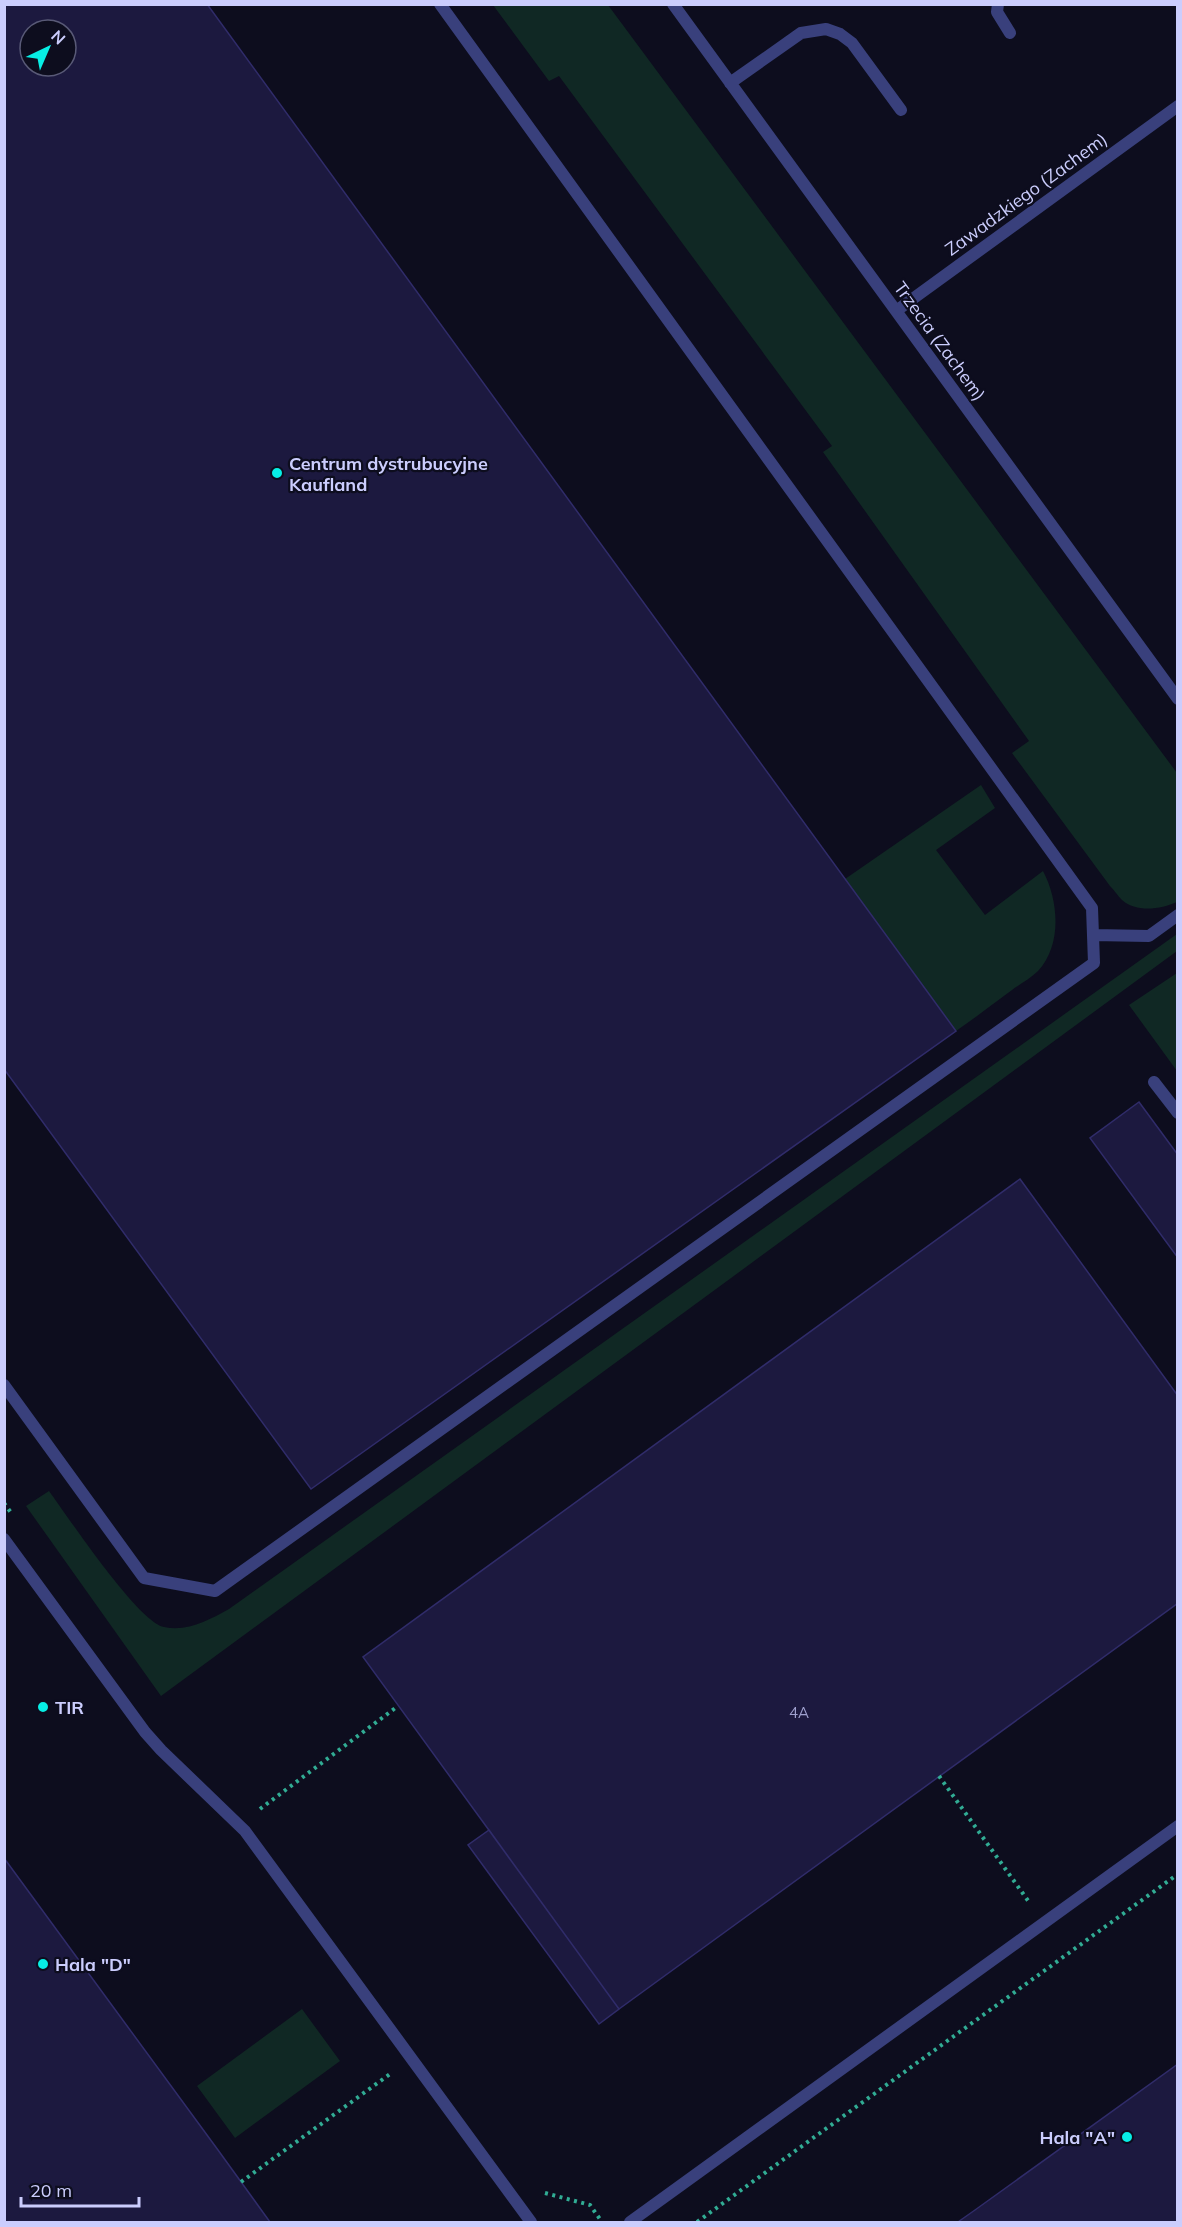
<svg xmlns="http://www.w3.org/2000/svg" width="1182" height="2227" font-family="Mulish,sans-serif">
<rect width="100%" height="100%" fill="#0d0d1e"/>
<path fill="#102824" d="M493,5H608L1177,773V902C1161,909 1137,913 1122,900C1118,896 1114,890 1110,886L1012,753L1029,741L823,452L832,446L559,76L549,81Z
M981,785L995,808L936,850L985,915L1043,871C1059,901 1062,945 1038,971C1031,978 1020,984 1012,990C993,1004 975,1018 956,1031L845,879Z
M1177,934V951L161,1696L26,1506L49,1491C68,1517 138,1622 164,1627C188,1632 209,1620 229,1609Z
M1177,973V1071L1129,1005Z
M302,2009L340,2061L235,2138L197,2086Z"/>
<path fill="#1c193f" stroke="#302c6a" stroke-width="1.5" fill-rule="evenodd" d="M4,4H207L956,1031L311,1489L4,1069ZM30,30H66V66H30Z
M1139,1102L1178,1155V1258L1090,1138Z
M1020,1179L1178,1396V1603L619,2009L363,1657Z
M489,1830L619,2009L599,2024L468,1845Z
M4,1858L218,2150L270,2222H4Z
M1178,2064V2222H958L975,2210Z"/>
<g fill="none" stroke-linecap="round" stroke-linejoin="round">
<path stroke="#31ac94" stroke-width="4" stroke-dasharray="3 4.5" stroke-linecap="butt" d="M4,1503L12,1514
M939,1776L1029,1902
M260,1809L398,1706
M241,2182L390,2074
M545,2193L590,2205L602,2222
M697,2222L1178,1874"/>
<path stroke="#39407c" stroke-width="12" d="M673,4L1178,699
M998,4L997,12L1010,33
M730,83L801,33L826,29L840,34L852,43L901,110
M896,311L1178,106
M1093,935L1149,936L1178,915
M1154,1082L1178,1113
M4,1385L144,1578L215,1591L1094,963L1092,908L440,4
M4,1539L145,1732L161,1750L245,1831L531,2222
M630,2222L1178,1826"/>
</g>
<g fill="#07eee5" stroke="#0d0d1e" stroke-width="2">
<circle cx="277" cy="473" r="6"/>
<circle cx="43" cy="1707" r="6"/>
<circle cx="43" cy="1964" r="6"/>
<circle cx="1127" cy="2137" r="6"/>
</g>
<g text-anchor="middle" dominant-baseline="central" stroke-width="4.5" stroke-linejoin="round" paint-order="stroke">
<g font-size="15" fill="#9fa0ce">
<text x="799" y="1712">4A</text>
</g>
<g font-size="18" fill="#cbcdfd" stroke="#0d0d1e">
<text transform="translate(1026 194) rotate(-36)">Zawadzkiego (Zachem)</text>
<text transform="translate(940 341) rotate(54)">Trzecia (Zachem)</text>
</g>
<g font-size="18" font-weight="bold" fill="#cbcdfd" stroke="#0d0d1e" text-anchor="start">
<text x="289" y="463">Centrum dystrubucyjne<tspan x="289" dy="21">Kaufland</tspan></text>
<text x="55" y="1707">TIR</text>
<text x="55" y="1964">Hala "D"</text>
<text x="1115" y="2137" text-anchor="end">Hala "A"</text>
</g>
</g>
<rect width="1182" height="2227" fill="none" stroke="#cbcdfd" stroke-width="12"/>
<g transform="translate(48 48) rotate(44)"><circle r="28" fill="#0d0d1e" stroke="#595a77" stroke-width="1.5"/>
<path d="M0-4.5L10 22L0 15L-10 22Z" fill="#07eee5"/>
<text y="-9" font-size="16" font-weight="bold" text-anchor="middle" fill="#cbcdfd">N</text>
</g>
<path d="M21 2197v9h118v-9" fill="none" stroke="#cbcdfd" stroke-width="3"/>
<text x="30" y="2197" font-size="18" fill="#cbcdfd" stroke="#0d0d1e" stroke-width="4.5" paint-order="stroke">20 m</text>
</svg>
